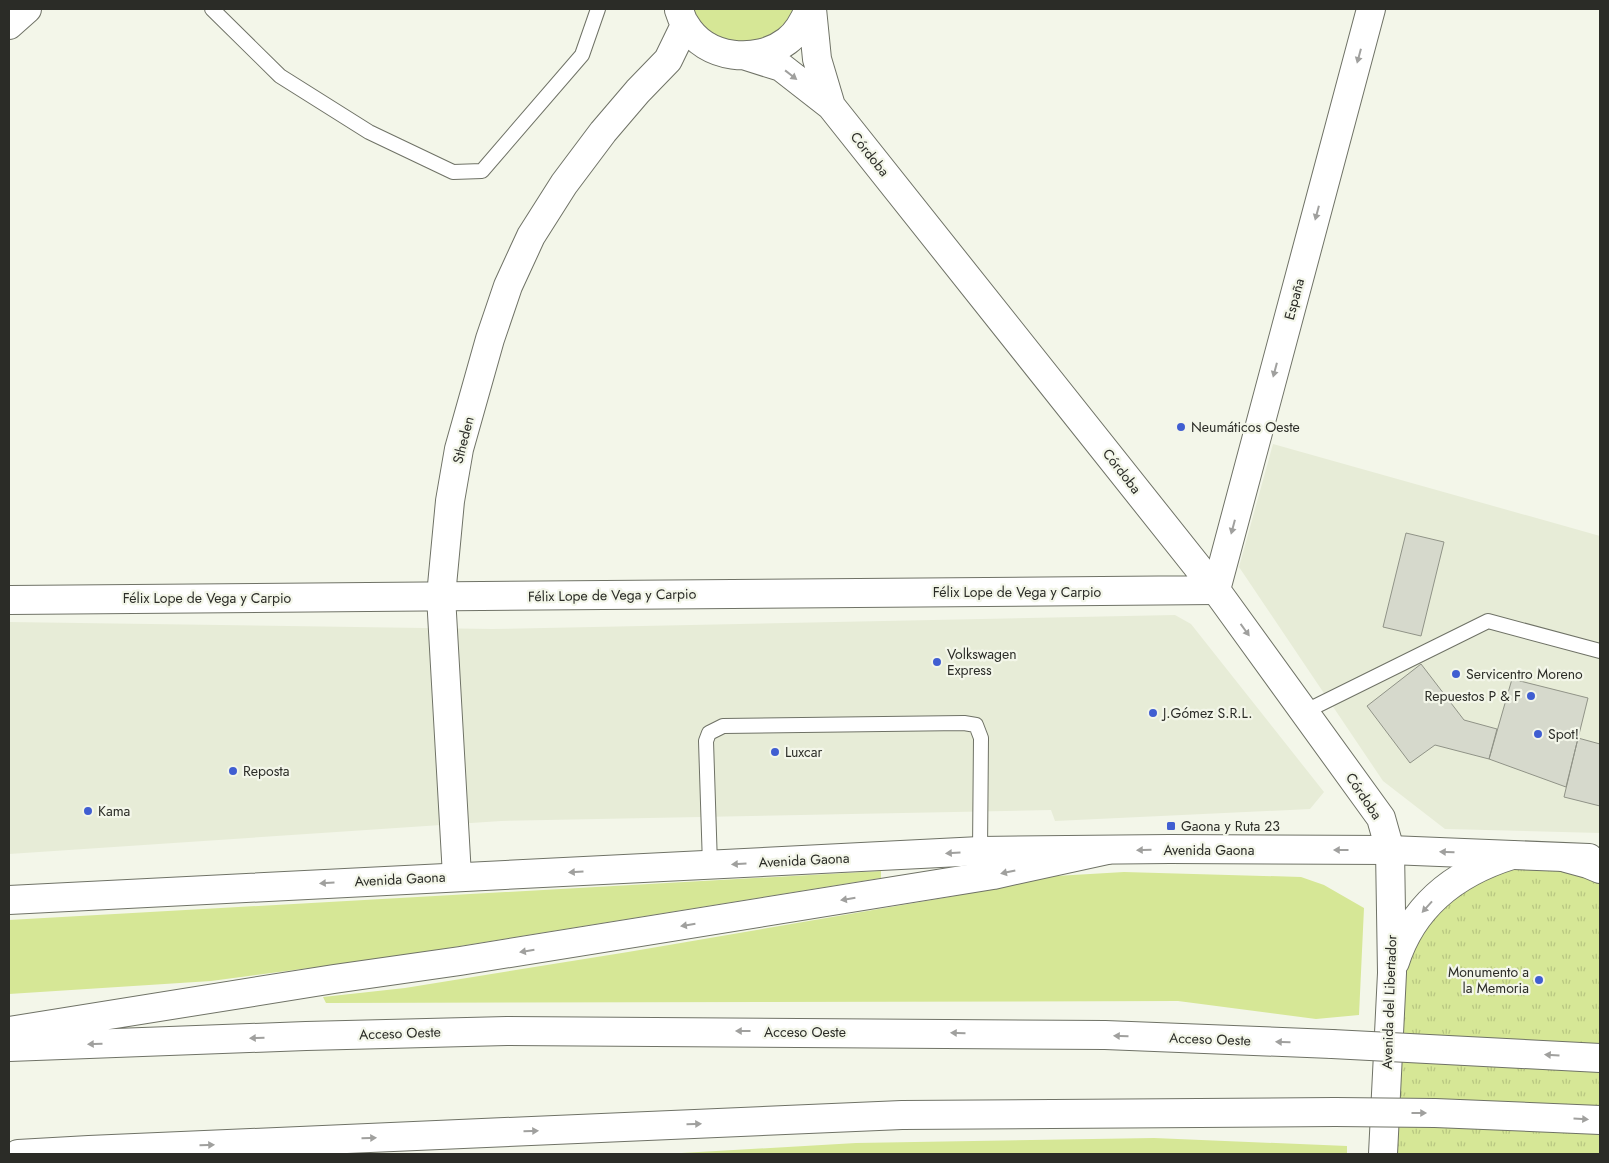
<svg xmlns="http://www.w3.org/2000/svg" width="1609" height="1163" font-family="Jost,sans-serif">
<defs>
<pattern id="park-tufts" width="24" height="20" patternUnits="userSpaceOnUse" patternTransform="scale(1.25)"><rect width="24" height="20" fill="#d6e796"/><path d="M3 7l-1-3M5 7V3M7 7l1-3M15 17l-1-3M17 17v-4M19 17l1-3" fill="none" stroke="#b8c681"/></pattern>
</defs>
<rect width="100%" height="100%" fill="#f3f6e9"/>
<path fill="#e7ecd7" d="M1273,444L1600,536V833L1445,829L1383,781L1239,567Z
M1175,615L1191,624L1324,792L1310,809L1055,821L1051,810L501,821L9,854V622L492,629Z"/>
<path fill="#d6e796" d="M693,9H794C788,19 782,29 771,34C744,49 705,40 693,9Z
M881,871V878L386,958L211,981L9,994V920Z
M1124,872L1301,877L1324,885L1364,908L1359,1015L1316,1019L1178,1001L326,1003L323,997L405,988L628,952L949,897L1039,877Z
M1154,1138L1347,1146V1154H664L856,1143Z"/>
<path fill="url(#park-tufts)" d="M1551,864L1600,879V1154H1397L1406,960L1441,904L1491,870Z"/>
<path fill="#d6d9cc" stroke="#909387" d="M1406,533L1444,542L1421,636L1383,627Z
M1421,664L1464,720L1497,729L1489,759L1435,745L1410,763L1367,706Z
M1512,679L1588,698L1566,787L1489,759Z
M1578,738L1600,744V806L1564,797Z"/>
<g fill="none" stroke-linecap="round" stroke-linejoin="round">
<g stroke="#6f7266" stroke-width="16">
<path id="lane" d="M212,9L280,76L369,132L453,172L482,171L582,55L598,9
M1304,712L1488,621L1600,651
M710,865L706,741L709,733L723,726L964,723L976,725L981,738L980,851"/>
</g>
<g stroke="#6f7266" stroke-width="30">
<path id="street" d="M812,9L817,59L831,106
M679,10C681,15 682,20 685,24C706,60 757,64 787,41C798,33 804,21 809,9
M9,25L27,9
M746,56L781,67L831,106L1216,590
M9,600L1216,590
M457,876L441,596L450,501L459,449L490,339L508,286L531,236L564,184L603,132L638,91L668,60L685,25"/>
</g>
<g stroke="#6f7266" stroke-width="30">
<path id="secondary" d="M9,900L980,851L1170,849L1390,850L1589,858"/>
</g>
<g stroke="#6f7266" stroke-width="30">
<path id="primary" d="M1371,9L1216,590L1381,818L1390,850L1392,973L1383,1154
M1566,858L1588,864L1600,869
M1395,962C1413,905 1457,872 1512,855"/>
</g>
<g stroke="#6f7266" stroke-width="30">
<path id="highway" d="M9,1031L334,979L460,961L993,875L1107,850
M9,1047L306,1036L507,1031L1105,1035L1332,1044
M18,1154L89,1150L902,1115L1335,1112"/>
</g>
<use href="#lane" stroke="#fff" stroke-width="14"/>
<use href="#street" stroke="#fff" stroke-width="28"/>
<use href="#secondary" stroke="#fff" stroke-width="28"/>
<use href="#primary" stroke="#fff" stroke-width="28"/>
<use href="#highway" stroke="#fff" stroke-width="28"/>
<g stroke="#6f7266" stroke-width="30" stroke-linecap="butt">
<path id="highway-bridge" d="M1332,1044L1600,1058
M1335,1112L1435,1113L1600,1120"/>
</g>
<use href="#highway-bridge" stroke="#fff" stroke-width="28"/>
</g>
<defs><path id="oneway-solid" d="M-6-.8H1V-3.2L6.5 0L1 3.2V.8H-6Z" transform="scale(1.25)"/></defs>
<g fill="#a0a09e">
<use href="#oneway-solid" transform="translate(1359 56) rotate(105)"/>
<use href="#oneway-solid" transform="translate(791 75) rotate(38)"/>
<use href="#oneway-solid" transform="translate(1317 213) rotate(105)"/>
<use href="#oneway-solid" transform="translate(1275 370) rotate(105)"/>
<use href="#oneway-solid" transform="translate(1233 527) rotate(105)"/>
<use href="#oneway-solid" transform="translate(1245 630) rotate(54)"/>
<use href="#oneway-solid" transform="translate(1144 850) rotate(179)"/>
<use href="#oneway-solid" transform="translate(1341 850) rotate(-180)"/>
<use href="#oneway-solid" transform="translate(1447 852) rotate(-178)"/>
<use href="#oneway-solid" transform="translate(953 853) rotate(177)"/>
<use href="#oneway-solid" transform="translate(739 864) rotate(177)"/>
<use href="#oneway-solid" transform="translate(576 872) rotate(177)"/>
<use href="#oneway-solid" transform="translate(1008 872) rotate(168)"/>
<use href="#oneway-solid" transform="translate(327 883) rotate(177)"/>
<use href="#oneway-solid" transform="translate(848 899) rotate(171)"/>
<use href="#oneway-solid" transform="translate(1427 907) rotate(132)"/>
<use href="#oneway-solid" transform="translate(688 925) rotate(171)"/>
<use href="#oneway-solid" transform="translate(527 951) rotate(171)"/>
<use href="#oneway-solid" transform="translate(743 1031) rotate(-180)"/>
<use href="#oneway-solid" transform="translate(958 1033) rotate(-179)"/>
<use href="#oneway-solid" transform="translate(1121 1036) rotate(-178)"/>
<use href="#oneway-solid" transform="translate(257 1038) rotate(178)"/>
<use href="#oneway-solid" transform="translate(1283 1042) rotate(-178)"/>
<use href="#oneway-solid" transform="translate(95 1044) rotate(178)"/>
<use href="#oneway-solid" transform="translate(1552 1055) rotate(-176)"/>
<use href="#oneway-solid" transform="translate(1419 1113)"/>
<use href="#oneway-solid" transform="translate(1581 1119) rotate(3)"/>
<use href="#oneway-solid" transform="translate(694 1124) rotate(-2)"/>
<use href="#oneway-solid" transform="translate(531 1131) rotate(-2)"/>
<use href="#oneway-solid" transform="translate(369 1138) rotate(-2)"/>
<use href="#oneway-solid" transform="translate(207 1145) rotate(-2)"/>
</g>
<g fill="#405ed1" stroke="#f3f6e9" stroke-width="2">
<circle cx="1181" cy="427" r="5"/>
<circle cx="937" cy="662" r="5"/>
<circle cx="1456" cy="674" r="5"/>
<circle cx="1531" cy="696" r="5"/>
<circle cx="1153" cy="713" r="5"/>
<circle cx="1538" cy="734" r="5"/>
<circle cx="775" cy="752" r="5"/>
<circle cx="233" cy="771" r="5"/>
<circle cx="88" cy="811" r="5"/>
<rect x="1166" y="821" width="10" height="10" rx="2.5"/>
<circle cx="1539" cy="980" r="5"/>
</g>
<g text-anchor="middle" dominant-baseline="central" stroke-width="4.5" stroke-linejoin="round" paint-order="stroke">
<g font-size="14" fill="#2b2c27" stroke="#f3f6e9">
<text transform="translate(870 154) rotate(51)">Córdoba</text>
<text transform="translate(1294 299) rotate(-75)">España</text>
<text transform="translate(463 440) rotate(-76)">Stheden</text>
<text transform="translate(1122 471) rotate(52)">Córdoba</text>
<text x="1017" y="592">Félix Lope de Vega y Carpio</text>
<text transform="translate(612 595) rotate(-1)">Félix Lope de Vega y Carpio</text>
<text x="207" y="598">Félix Lope de Vega y Carpio</text>
<text transform="translate(1364 796) rotate(56)">Córdoba</text>
<text x="1209" y="850">Avenida Gaona</text>
<text transform="translate(804 860) rotate(-3)">Avenida Gaona</text>
<text transform="translate(400 879) rotate(-3)">Avenida Gaona</text>
<text transform="translate(1389 1002) rotate(-88)">Avenida del Libertador</text>
<text x="805" y="1032">Acceso Oeste</text>
<text transform="translate(400 1033) rotate(-2)">Acceso Oeste</text>
<text transform="translate(1210 1039) rotate(2)">Acceso Oeste</text>
</g>
<g font-size="14" fill="#2b2c27" stroke="#f3f6e9" text-anchor="start">
<text x="1191" y="427">Neumáticos Oeste</text>
<text x="947" y="654">Volkswagen<tspan x="947" dy="16">Express</tspan></text>
<text x="1466" y="674">Servicentro Moreno</text>
<text x="1521" y="696" text-anchor="end">Repuestos P &amp; F</text>
<text x="1163" y="713">J.Gómez S.R.L.</text>
<text x="1548" y="734">Spot!</text>
<text x="785" y="752">Luxcar</text>
<text x="243" y="771">Reposta</text>
<text x="98" y="811">Kama</text>
<text x="1181" y="826">Gaona y Ruta 23</text>
<text x="1529" y="972" text-anchor="end">Monumento a<tspan x="1529" dy="16">la Memoria</tspan></text>
</g>
</g>
<rect width="1609" height="1163" fill="none" stroke="#2b2c27" stroke-width="20"/>
</svg>
